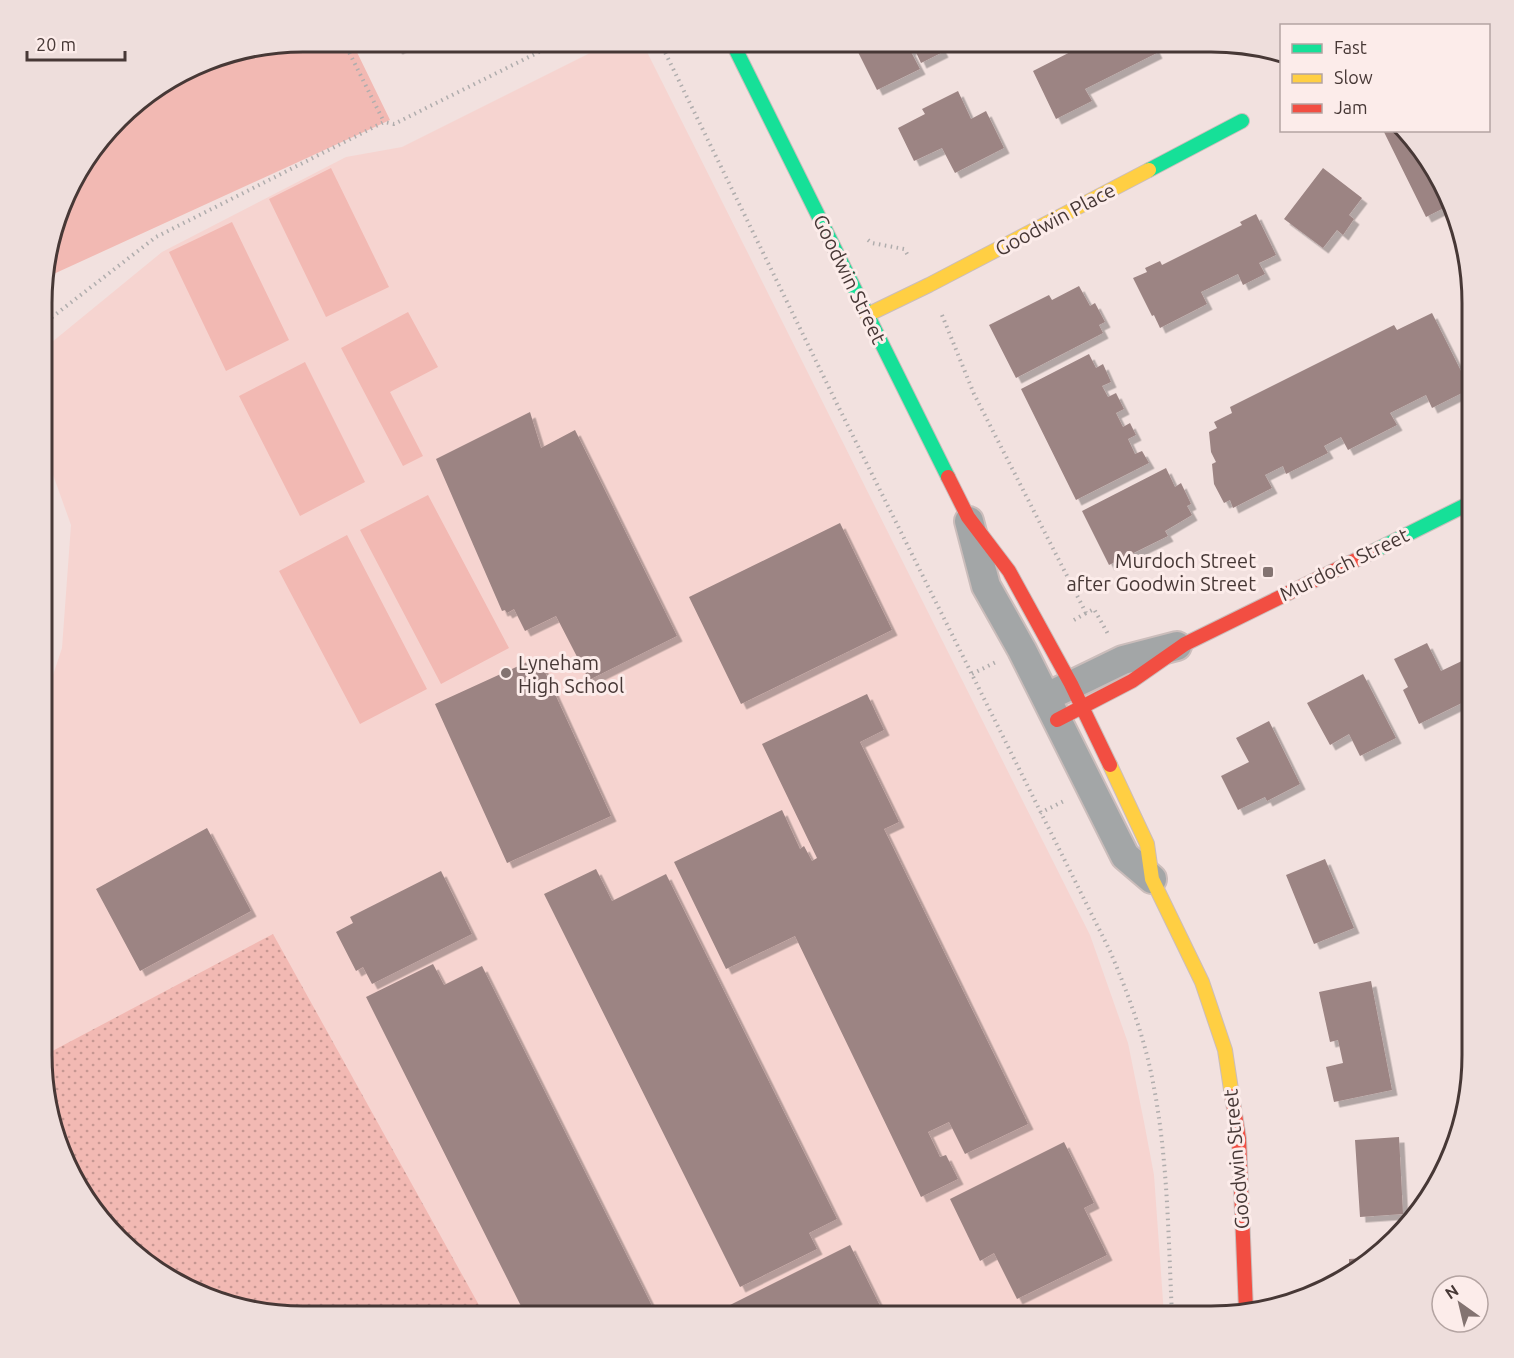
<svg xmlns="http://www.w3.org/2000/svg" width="1514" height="1358" font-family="Ubuntu,sans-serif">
<defs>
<pattern id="grass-dots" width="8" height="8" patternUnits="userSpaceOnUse" patternTransform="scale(1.5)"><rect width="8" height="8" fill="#f2b9b3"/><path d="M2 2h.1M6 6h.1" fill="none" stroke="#c69792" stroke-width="1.8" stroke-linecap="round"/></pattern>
<filter id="shadow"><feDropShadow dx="5.5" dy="5.5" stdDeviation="0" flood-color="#0004"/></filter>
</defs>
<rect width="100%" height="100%" fill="#f2e1df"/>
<path fill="#f6d4d0" d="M612,42H642L1090,935L1128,1043L1144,1122L1154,1175L1164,1315L303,1316L188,1289L107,1227L62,1154L43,1072L45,699L62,648L71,525L46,455V347L162,252L346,157L402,147Z"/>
<path fill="url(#grass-dots)" d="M273,934L485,1316H303L188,1289L107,1227L62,1154L43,1072V1056Z"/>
<path fill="#f2b9b3" d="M303,42H352L390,120L47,277V253L77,173L131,107L219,56Z
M331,168L389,287L326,317L269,199Z
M232,222L289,340L226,371L169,252Z
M408,312L438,367L390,392L423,456L403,466L341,348Z
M305,362L365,482L300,516L239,396Z
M428,495L509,648L441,684L360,530Z
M347,535L427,689L360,724L279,571Z"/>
<path fill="#9c8483" filter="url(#shadow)" d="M393,42H411L397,49Z
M853,42H938L943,52L921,63L914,48L910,50L920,69L877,90Z
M1090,42L1152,43L1157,53L1085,89L1092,101L1056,119L1033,71Z
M958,91L971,119L986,111L1004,148L955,173L942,148L914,161L898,128L925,114L922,109Z
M1383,130L1407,131L1451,201L1450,205L1426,217Z
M1323,168L1362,198L1349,215L1354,219L1343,235L1337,230L1323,248L1284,219Z
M1256,214L1276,255L1259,263L1265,274L1243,285L1238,274L1201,292L1207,304L1160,328L1154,315L1152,316L1133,278L1147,272L1145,268L1160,261L1162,265L1242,225L1240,222Z
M1079,286L1090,306L1095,303L1105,322L1099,325L1103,333L1016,378L989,325L1049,295L1052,300Z
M1432,313L1470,389L1432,408L1426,395L1390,413L1397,425L1348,450L1341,437L1324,446L1328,453L1286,474L1283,466L1265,475L1272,488L1233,508L1230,500L1224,503L1214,484L1212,464L1216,462L1211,452L1209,432L1217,428L1214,422L1232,413L1230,407L1394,325L1397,330Z
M1089,354L1096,368L1103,364L1111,382L1102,386L1108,397L1116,393L1124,409L1116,413L1123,427L1130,423L1136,435L1128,439L1135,454L1142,451L1149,463L1076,500L1021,389Z
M530,412L541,448L575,430L677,636L589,680L556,616L525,631L514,609L507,613L505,610L502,611L436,459Z
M1166,468L1175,487L1181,483L1191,504L1187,506L1192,515L1165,531L1168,536L1109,565L1082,511Z
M840,523L892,630L741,704L689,597Z
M1427,643L1441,671L1466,659L1472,670V698L1419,724L1403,690L1408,687L1394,659Z
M538,657L611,816L507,863L435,704Z
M1363,674L1396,738L1360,756L1349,734L1330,745L1307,703Z
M867,694L884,730L860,742L899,822L884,829L1028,1124L965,1154L949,1122L928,1132L940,1157L946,1155L958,1179L921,1197L795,936L726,969L674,862L782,810L800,849L804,846L812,861L817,858L762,744Z
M1269,721L1300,784L1267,801L1265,797L1238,810L1221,776L1249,762L1236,738Z
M207,828L251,911L140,971L96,889Z
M1325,859L1354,928L1314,944L1286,875Z
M596,869L612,901L666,874L837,1219L809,1233L817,1249L740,1287L544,894Z
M441,871L472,934L372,984L363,967L356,971L336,932L353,923L350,917Z
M433,964L444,985L482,966L654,1310L643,1316H526L366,997Z
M1371,981L1392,1090L1334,1102L1326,1067L1343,1063L1338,1040L1330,1042L1319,992Z
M1399,1137L1403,1214L1360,1217L1355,1140Z
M1064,1142L1094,1203L1084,1208L1107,1255L1017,1299L994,1253L980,1261L950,1199Z
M850,1245L885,1316H708Z
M1384,1250L1383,1251L1349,1272V1259L1366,1258V1251Z"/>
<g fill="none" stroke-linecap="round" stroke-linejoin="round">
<g stroke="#cbbdbb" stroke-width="32">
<path id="street" d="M969,521L986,586L1022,650L1125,856L1152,879
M1053,694L1123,660L1177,646"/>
</g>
<g stroke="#cbbdbb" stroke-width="16">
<path id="fast" d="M732,42L948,477
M1149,170L1242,121
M1374,551L1472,502"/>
</g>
<g stroke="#cbbdbb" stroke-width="16">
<path id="slow" d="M867,315L929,285L1149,170
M1110,765L1147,844L1152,879L1202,982L1225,1050L1232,1096"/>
</g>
<g stroke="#cbbdbb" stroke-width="16">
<path id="jam" d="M948,477L968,517L1009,571L1071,684L1110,765
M1057,720L1132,681L1185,644L1374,551
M1232,1096L1239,1139L1246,1311"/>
</g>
<path stroke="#b0adad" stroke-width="4" stroke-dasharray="1.5 4.5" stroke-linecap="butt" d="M344,42L384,122
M660,42L837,404L1110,951C1126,989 1141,1028 1150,1068C1168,1149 1168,1233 1172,1315
M868,240L872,243L904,249L909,257
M942,315L974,394L1086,613L1094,609L1108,634
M47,321L156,237L384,122L394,124L559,42
M1074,620L1086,613
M972,674L996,662
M1040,813L1064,801"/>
<use href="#street" stroke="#a3a6a7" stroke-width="28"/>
<use href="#fast" stroke="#16e098" stroke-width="14"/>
<use href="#slow" stroke="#ffcf43" stroke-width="14"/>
<use href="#jam" stroke="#f24e42" stroke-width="14"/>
</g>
<g fill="#837371" stroke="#fcecea" stroke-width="2">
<rect x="1262" y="566" width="12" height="12" rx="3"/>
<circle cx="506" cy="673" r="6"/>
</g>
<g text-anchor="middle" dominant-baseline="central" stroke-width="6" stroke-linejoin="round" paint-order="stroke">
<g font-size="20" fill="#473836" stroke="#fcecea">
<text transform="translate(1055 219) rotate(-28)">Goodwin Place</text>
<text transform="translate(850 279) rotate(64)">Goodwin Street</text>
<text transform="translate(1344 564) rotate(-26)">Murdoch Street</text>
<text transform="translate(1236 1159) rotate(-95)">Goodwin Street</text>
</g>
<g font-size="20" fill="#473836" stroke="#fcecea" text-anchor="end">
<text x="1256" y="560">Murdoch Street<tspan x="1256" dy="23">after Goodwin Street</tspan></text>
<text x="518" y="662" text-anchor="start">Lyneham<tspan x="518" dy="23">High School</tspan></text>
</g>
</g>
<path d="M0 0H1514V1358H0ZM303 52H1211A251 251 0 0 1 1462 303V1055A251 251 0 0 1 1211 1306H303A251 251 0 0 1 52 1055V303A251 251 0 0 1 303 52Z" fill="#eededc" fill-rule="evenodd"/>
<path fill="none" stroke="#473836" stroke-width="3" d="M303 52H1211A251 251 0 0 1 1462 303V1055A251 251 0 0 1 1211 1306H303A251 251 0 0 1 52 1055V303A251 251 0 0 1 303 52Z"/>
<rect x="1280" y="24" width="210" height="108" fill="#fcecea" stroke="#b4a4a2" stroke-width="1.5"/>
<rect x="1292" y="44" width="30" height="9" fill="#16e098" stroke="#b4a4a2" stroke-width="1.5"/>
<text x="1334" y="54" font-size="18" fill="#473836">Fast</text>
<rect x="1292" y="74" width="30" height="9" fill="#ffcf43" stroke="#b4a4a2" stroke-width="1.5"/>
<text x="1334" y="84" font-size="18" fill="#473836">Slow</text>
<rect x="1292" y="104" width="30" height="9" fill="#f24e42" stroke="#b4a4a2" stroke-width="1.5"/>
<text x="1334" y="114" font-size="18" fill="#473836">Jam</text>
<g transform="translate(1460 1304) rotate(326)"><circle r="28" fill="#fcecea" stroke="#b4a4a2" stroke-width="1.5"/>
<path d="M0-4.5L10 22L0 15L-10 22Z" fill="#837371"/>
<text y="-9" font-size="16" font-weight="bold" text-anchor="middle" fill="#473836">N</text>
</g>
<path d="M27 51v9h98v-9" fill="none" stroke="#473836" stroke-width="3"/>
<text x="36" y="51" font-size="18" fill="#473836" stroke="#fcecea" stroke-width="4.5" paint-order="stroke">20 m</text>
</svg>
